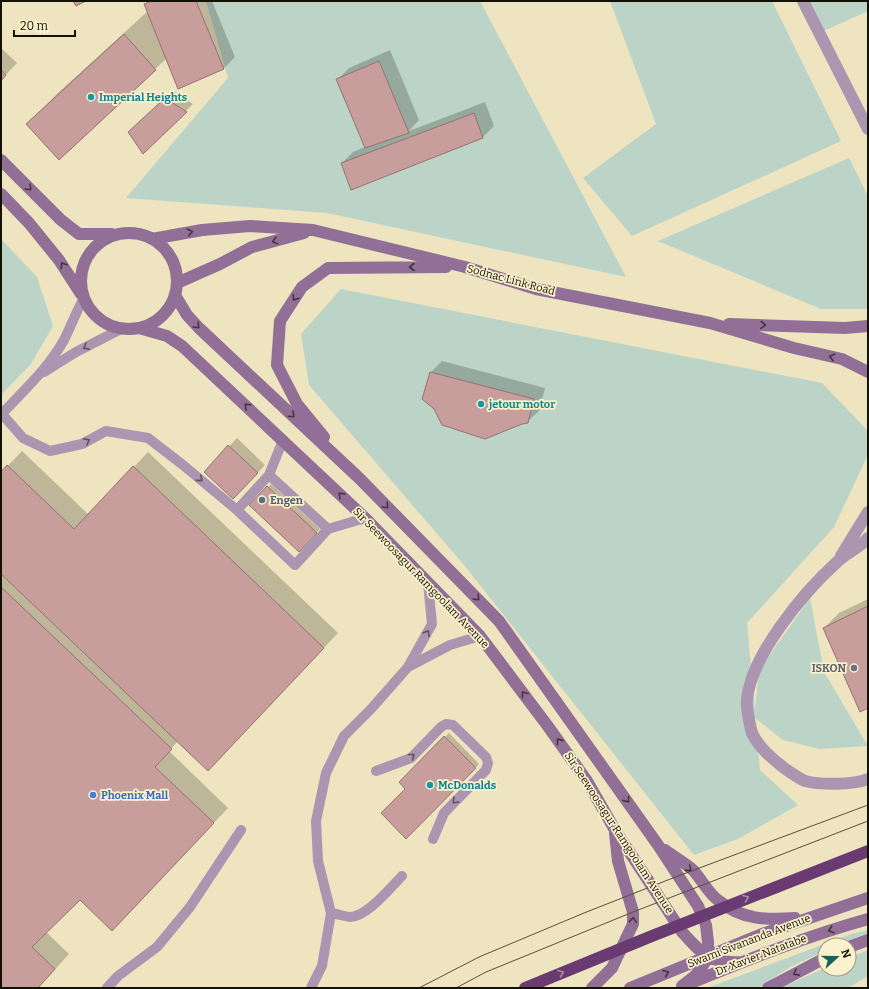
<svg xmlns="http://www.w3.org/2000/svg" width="869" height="989" font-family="Bitter,serif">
<rect width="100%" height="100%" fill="#eee4c0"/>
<path fill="#bbd4c7" d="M206,1H480L626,277L327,213L126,198L228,78Z
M610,1H772L841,141L632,236L583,178L656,124Z
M803,1H868V11L819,33Z
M849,158L868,196V309H821L658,241Z
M1,239L37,277L53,326L31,364L1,395Z
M341,289L822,383L868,431V455L834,527L747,623L755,710L759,670L810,598L824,672L868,746L820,749L783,740L755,718L760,770L798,805L738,839L694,855L464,565L309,385L301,334Z
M868,930V933L838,945H825V951L790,967L758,988H707L851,934Z
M868,950V976L848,988H780L825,968L849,969V958Z"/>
<path fill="#0003" d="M149,1H212L235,57L224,68L167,58L59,158L27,124L59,92L148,11L145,4Z
M1,48L17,63L1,80Z
M390,50L419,120L409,131L485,102L494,126L483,137L352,189L342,163L353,152L365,147L337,80L349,68Z
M174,91L193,104L143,153L137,124Z
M442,361L545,388L539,411L527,422L431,372Z
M237,438L265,465L241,491L205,472Z
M22,451L89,515L148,452L338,633L222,755L178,741L169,751L228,808L127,915L80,898L46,932L69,954L38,988H1V473Z
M271,484L320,529L299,551L251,505Z
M868,599V707L824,628L839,613Z
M449,733L479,764L406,837V788L400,782Z"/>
<path fill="#c79e9c" stroke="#987170" d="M73,1H86L76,6Z
M152,1H196L224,69L178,89L144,4Z
M124,34L156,70L59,160L26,124Z
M379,61L409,133L365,148L336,79Z
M1,70L6,75L1,81Z
M165,98L187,112L143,154L128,132Z
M474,113L483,138L351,190L341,163Z
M430,372L534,399L528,423L522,424L485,439L442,425L434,409L422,399Z
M228,445L258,473L233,499L204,472Z
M7,465L74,529L133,466L324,648L208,771L1,574V472Z
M267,486L317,533L299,552L249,505Z
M1,587L172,749L155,767L214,823L112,931L80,900L32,947L55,969L38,988H1Z
M868,606V708L860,712L823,628Z
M444,736L476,768L406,839L381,813L405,789L399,782Z"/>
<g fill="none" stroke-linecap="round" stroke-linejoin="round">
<path stroke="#ac95b0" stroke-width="10" d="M44,372L76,352L121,329
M2,414L23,438L50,451L82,444L106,431L148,438L183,465L237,510L269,475L283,440
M1,415C23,391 48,369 64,340C71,326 76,312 84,298
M269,475L328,529
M237,510L295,565L328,529L365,518
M408,667L450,645L480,636
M376,771L411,758L441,727L446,724L453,725L486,757L488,763L486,770L444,813L433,839
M331,913C337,914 344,916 350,917C367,917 390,888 402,876
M107,988L118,976L157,947L190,907L241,830
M311,988L322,966L331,913L318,861L316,821L326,773L344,736L371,709L408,667L432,624L428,583"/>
<path stroke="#ac95b0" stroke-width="12" d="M803,1L868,129
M868,538C859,548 846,553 837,562C804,592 751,655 747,700C746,706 750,726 752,733C759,748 772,758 784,768C790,772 798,778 805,781C821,785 853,785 868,779
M841,556L868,512"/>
<path stroke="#916f96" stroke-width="12" d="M1,160L61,220L79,234H112
M1,194L29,223L59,260L81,294
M81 281a48 48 0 1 1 96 0a48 48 0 1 1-96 0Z
M152,239L202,230L250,226L313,230L465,267L536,289L710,323L794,348L842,359L868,372
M177,283L220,264L252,247L304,233
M175,295L187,315L199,328L359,478L499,621L658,845L698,906L706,925L708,942V957L702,967L695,976L682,986
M729,324L845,328L868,326
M139,328L167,336L182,346L365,518L480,636L547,725L587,781L615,830L682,932C703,955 710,964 742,962
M324,437L297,404L277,365L280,321L302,287L328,268L446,267
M665,850C674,857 685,863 693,870C702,880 708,893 719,901C742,920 767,920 795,918
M849,947L868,940
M691,983C749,959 807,936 868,919
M592,988L612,968L633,924V912L618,861L615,833
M630,988L762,934L868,898
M768,988L825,958"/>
<path stroke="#56513d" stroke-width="1" d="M419,988L479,957L584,913L678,876L868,805
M456,988L486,972L633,912L868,821"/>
<path stroke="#6a3b72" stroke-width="12" d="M525,988L652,936L868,851"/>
</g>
<defs><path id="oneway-chevron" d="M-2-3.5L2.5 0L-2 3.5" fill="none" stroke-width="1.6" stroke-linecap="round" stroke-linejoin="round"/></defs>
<g stroke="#45363e">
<use href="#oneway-chevron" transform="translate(29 188) rotate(45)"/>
<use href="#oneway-chevron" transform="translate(190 232) rotate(-11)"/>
<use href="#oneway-chevron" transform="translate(275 241) rotate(165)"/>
<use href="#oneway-chevron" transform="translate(63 265) rotate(-123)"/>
<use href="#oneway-chevron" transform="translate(412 267) rotate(180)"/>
<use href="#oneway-chevron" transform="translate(295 298) rotate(122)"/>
<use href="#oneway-chevron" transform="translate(763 325) rotate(3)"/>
<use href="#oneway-chevron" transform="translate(197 326) rotate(46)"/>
<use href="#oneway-chevron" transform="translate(832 357) rotate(-168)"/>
<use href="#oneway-chevron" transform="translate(247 406) rotate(-137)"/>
<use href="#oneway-chevron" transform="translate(292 415) rotate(43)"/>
<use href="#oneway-chevron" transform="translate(341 495) rotate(-136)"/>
<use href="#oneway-chevron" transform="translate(386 506) rotate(46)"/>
<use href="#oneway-chevron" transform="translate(477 598) rotate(46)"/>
<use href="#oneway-chevron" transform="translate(524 694) rotate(-127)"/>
<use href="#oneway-chevron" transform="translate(559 741) rotate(-125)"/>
<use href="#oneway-chevron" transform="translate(627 800) rotate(55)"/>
<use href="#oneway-chevron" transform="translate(689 869) rotate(40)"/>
<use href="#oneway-chevron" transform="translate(633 920) rotate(-84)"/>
<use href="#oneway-chevron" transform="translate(831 930) rotate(162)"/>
<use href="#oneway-chevron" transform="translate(666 973) rotate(-22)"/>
<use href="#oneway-chevron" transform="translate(796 973) rotate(152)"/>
</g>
<g stroke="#60525a">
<use href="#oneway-chevron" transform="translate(86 347) rotate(154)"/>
<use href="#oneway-chevron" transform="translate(87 441) rotate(-27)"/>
<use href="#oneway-chevron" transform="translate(200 479) rotate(41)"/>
<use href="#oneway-chevron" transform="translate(427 633) rotate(-61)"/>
<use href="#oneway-chevron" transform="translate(412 756) rotate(-38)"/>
<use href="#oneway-chevron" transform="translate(455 801) rotate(135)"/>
</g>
<g stroke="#ab8d9b">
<use href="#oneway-chevron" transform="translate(746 898) rotate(-22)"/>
<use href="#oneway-chevron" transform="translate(561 973) rotate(-22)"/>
</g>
<g fill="#0f9aa8" stroke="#fbf2cd" stroke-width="1.5">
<circle cx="91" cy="97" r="4"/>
<circle cx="481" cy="404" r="4"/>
<circle cx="430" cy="785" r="4"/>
</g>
<circle fill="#5c6f8a" stroke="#fbf2cd" stroke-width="1.5" cx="262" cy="500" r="4"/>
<circle fill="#6b7280" stroke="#fbf2cd" stroke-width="1.5" cx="854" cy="668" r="4"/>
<circle fill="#3f7fe0" stroke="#fbf2cd" stroke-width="1.5" cx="93" cy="795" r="4"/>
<g text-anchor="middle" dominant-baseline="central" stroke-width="3.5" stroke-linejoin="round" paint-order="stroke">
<g font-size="11" font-weight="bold" fill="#0d838f" stroke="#fbf2cd" text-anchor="start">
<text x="99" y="97">Imperial Heights</text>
<text x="489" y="404">jetour motor</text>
<text x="438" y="785">McDonalds</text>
</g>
<g font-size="11" fill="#131004" stroke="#fbf2cd">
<text transform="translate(511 280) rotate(15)">Sodnac Link Road</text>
<text transform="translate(421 578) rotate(46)">Sir Seewoosagur Ramgoolam Avenue</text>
<text transform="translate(619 833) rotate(57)">Sir Seewoosagur Ramgoolam Avenue</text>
<text transform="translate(749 941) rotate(-21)">Swami Sivananda Avenue</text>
<text transform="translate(761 955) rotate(-21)">Dr Xavier Natatabe</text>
</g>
<g font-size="11" font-weight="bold" fill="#4e5e75" stroke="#fbf2cd" text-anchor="start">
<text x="270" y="500">Engen</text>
</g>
<g font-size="11" font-weight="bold" fill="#5b616d" stroke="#fbf2cd" text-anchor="end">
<text x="846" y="668">ISKON</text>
</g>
<g font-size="11" font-weight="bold" fill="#366cbe" stroke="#fbf2cd" text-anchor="start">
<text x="101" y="795">Phoenix Mall</text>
</g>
</g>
<rect width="869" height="989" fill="none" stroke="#131004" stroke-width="4"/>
<g transform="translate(837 957) rotate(69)"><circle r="19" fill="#fbf2cd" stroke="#9e987d"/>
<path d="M0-3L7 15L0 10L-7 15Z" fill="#196257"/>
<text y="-6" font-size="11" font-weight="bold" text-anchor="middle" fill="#131004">N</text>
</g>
<path d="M14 30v6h61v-6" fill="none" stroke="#131004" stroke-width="2"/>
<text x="20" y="30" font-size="12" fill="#131004" stroke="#fbf2cd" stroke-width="3" paint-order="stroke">20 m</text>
</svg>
